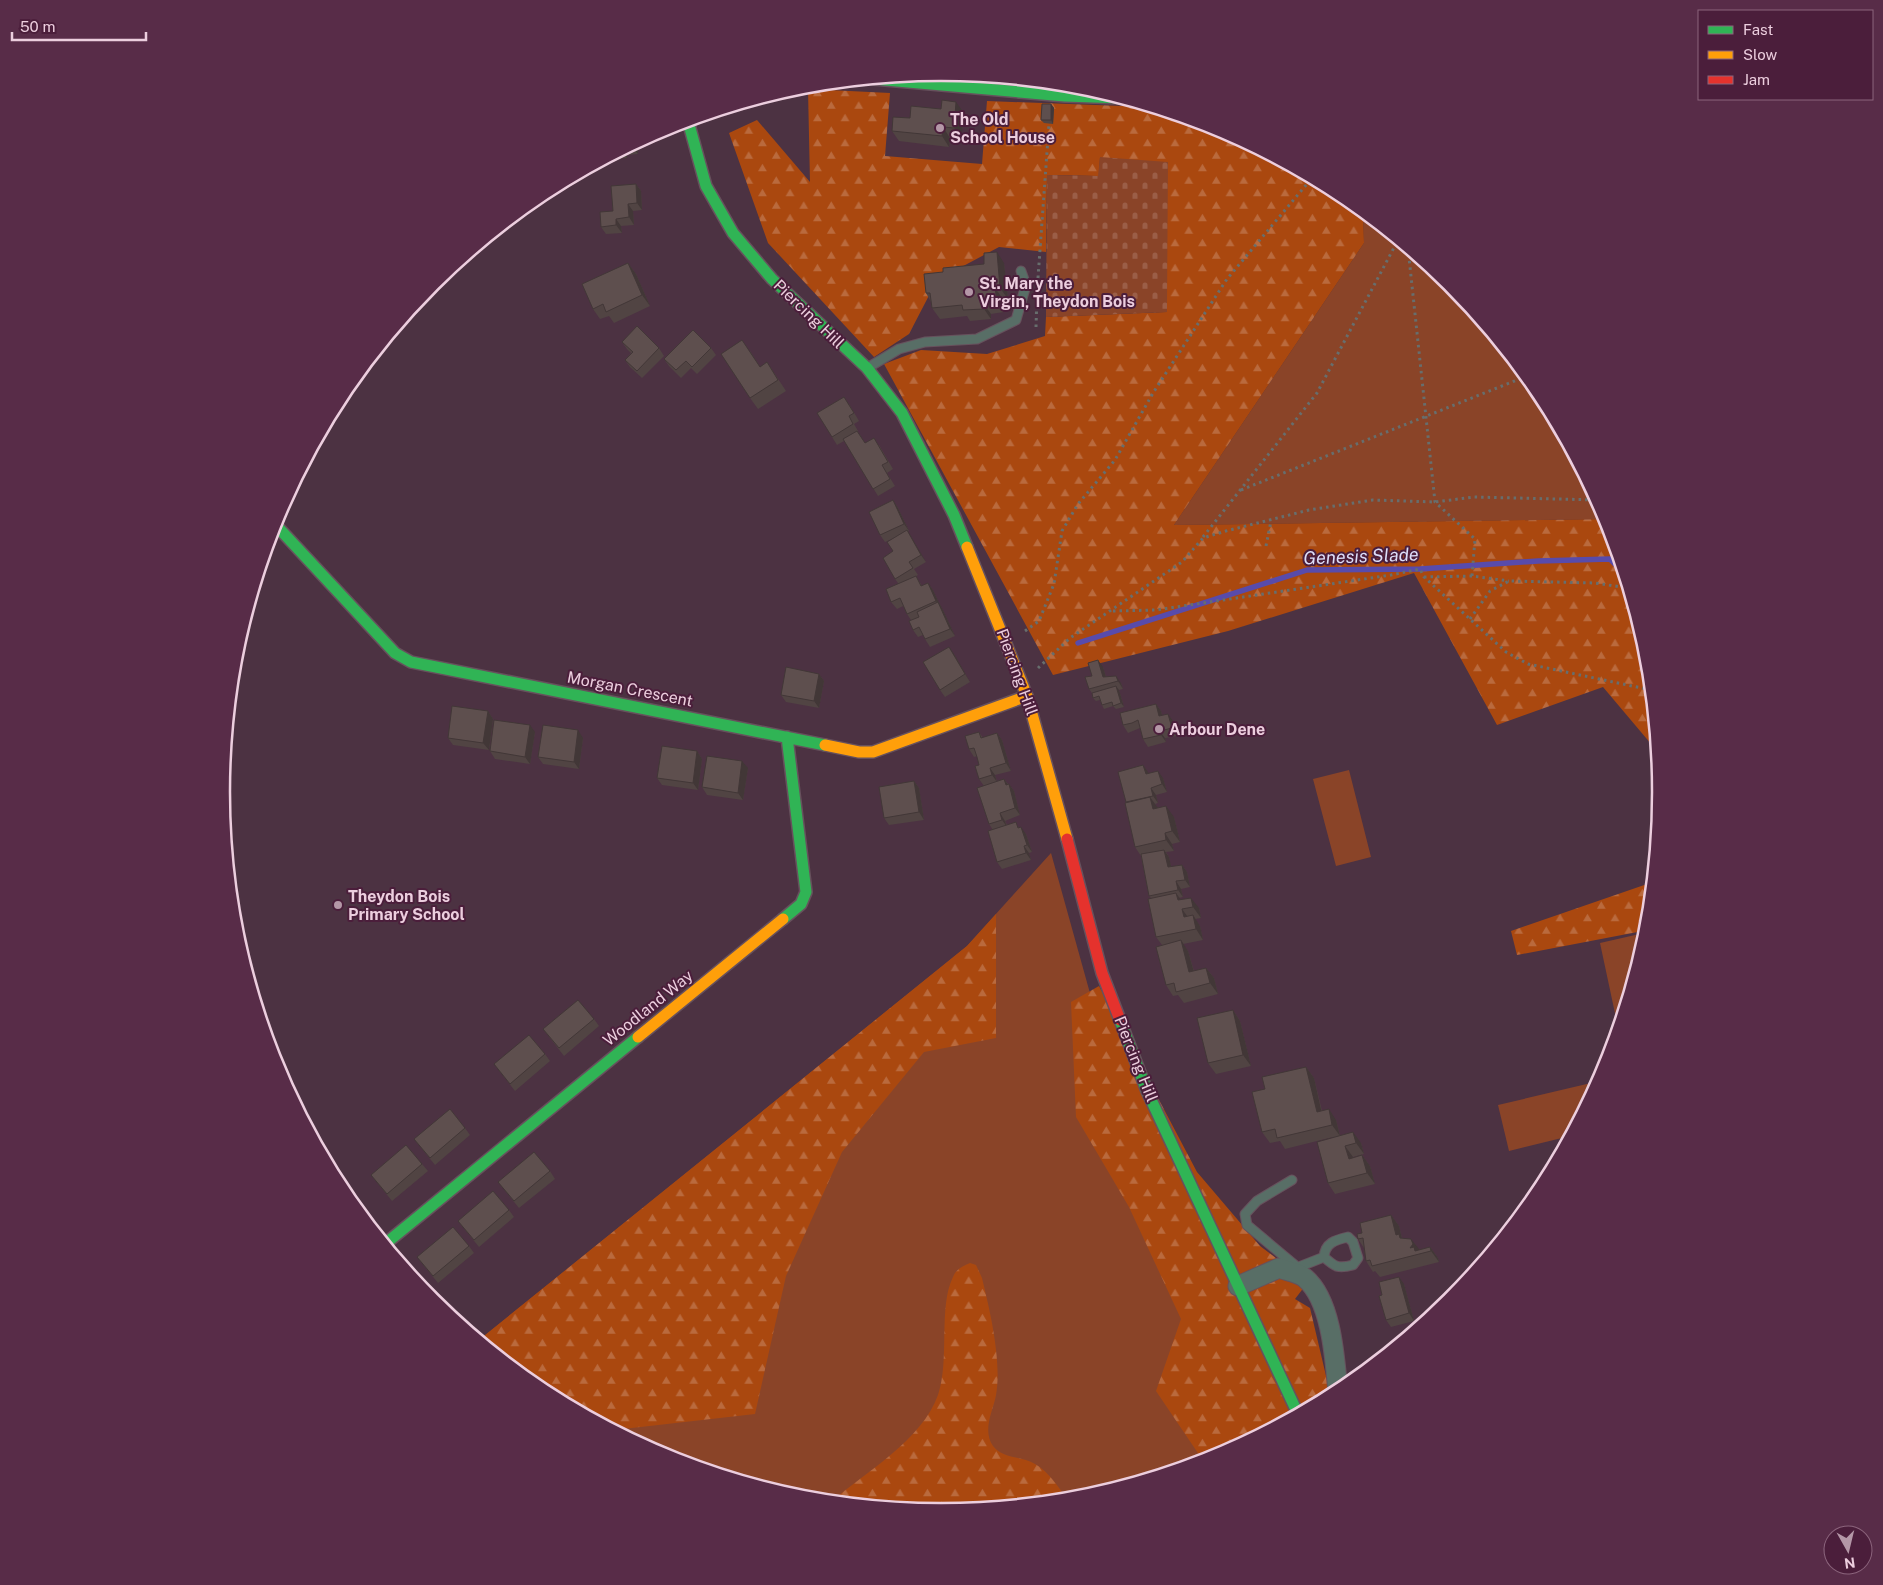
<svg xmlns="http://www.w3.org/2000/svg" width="1883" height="1585" font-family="'Public Sans',sans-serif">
<defs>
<pattern id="forest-firs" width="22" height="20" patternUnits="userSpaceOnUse" patternTransform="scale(1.25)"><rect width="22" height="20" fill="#aa480f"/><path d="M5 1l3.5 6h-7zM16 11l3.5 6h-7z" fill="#ba6a3d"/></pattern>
<pattern id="cemetery-stones" width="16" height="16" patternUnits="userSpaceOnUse" patternTransform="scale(1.25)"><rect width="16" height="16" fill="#8a4428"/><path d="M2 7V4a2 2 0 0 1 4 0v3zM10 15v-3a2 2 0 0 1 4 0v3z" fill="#9b5e47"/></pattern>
</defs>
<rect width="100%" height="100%" fill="#4c3242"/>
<path fill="#8a4428" d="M1363,212L1451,284L1540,393L1607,519L1174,525L1364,243Z
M1349,770L1371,857L1336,866L1313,779Z
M1051,853L1120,1101L1269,1430L1217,1458L1082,1499L941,1512L801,1499L666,1458L541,1391L479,1340L967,946Z
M1644,933L1645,941L1622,1017L1616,1018L1600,943Z
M1591,1083L1594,1093L1570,1136L1509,1151L1498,1105Z"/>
<path fill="url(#forest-firs)" d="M808,89L890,93L885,156L982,164L987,101L1149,107L1217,127L1342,194L1363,212L1364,243L1174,525L1607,519L1648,652L1657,751L1603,687L1497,725L1414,573L1228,631L1053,675L884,364L921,350L987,354L1045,336L1046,317L1167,312L1100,157L1099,176L1047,175L1046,252L999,247L937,280L909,334L874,357L768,243L729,133L757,120L810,182Z
M1653,882L1648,930L1517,955L1511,931Z
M996,914V1038L924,1052L842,1152L786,1276L755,1414L614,1430L541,1391L479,1340L967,946Z
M1099,986L1197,1172L1260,1246L1308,1282L1295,1299L1310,1308L1331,1397L1217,1458L1204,1462L1156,1391L1181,1319L1129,1207L1076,1117L1071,1002Z
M970,1263L976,1265L982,1278C990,1311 1002,1361 996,1395C993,1411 982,1430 993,1446C1003,1459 1022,1456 1035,1464C1049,1472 1059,1488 1068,1500L941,1512L831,1502C867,1471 922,1440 938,1395C950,1360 938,1307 953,1277C956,1269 963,1266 970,1263Z"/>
<path fill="url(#cemetery-stones)" d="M1100,157L1168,162L1167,312L1046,317L1047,175L1098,176Z"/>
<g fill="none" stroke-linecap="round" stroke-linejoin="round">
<path stroke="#584bab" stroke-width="5.5" d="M1078,643L1307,570L1420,569L1538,561L1610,559L1618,567L1622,568"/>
<g stroke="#67515d" stroke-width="11">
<path id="lane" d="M869,367L899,349L925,342L977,339L1016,320L1026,285L1021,271
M1292,1180L1257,1201L1245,1214L1247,1225L1297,1267
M1291,1270L1324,1257C1325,1243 1335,1240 1348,1237L1353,1242L1358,1258L1353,1265C1338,1269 1335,1267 1324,1257"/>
</g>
<g stroke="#67515d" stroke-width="21">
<path id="street" d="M1238,1286L1279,1268C1287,1271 1299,1273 1305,1278C1332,1301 1335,1360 1338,1393"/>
</g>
<g stroke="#67515d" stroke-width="14">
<path id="fast" d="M874,79L1065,96L1122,98
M688,121L706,186L733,233L772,279L867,368L902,413L954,515L967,547
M274,523L395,653L411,662L825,745
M783,919L801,904L806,892L787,737
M1120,1020L1147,1091L1298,1414
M385,1244L638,1037"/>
</g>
<g stroke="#67515d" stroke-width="14">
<path id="slow" d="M967,547L1027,696L1067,839
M825,745L859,752H873L1027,696
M638,1037L783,919"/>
</g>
<g stroke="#67515d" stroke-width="14">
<path id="jam" d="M1067,839L1102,973L1120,1020"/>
</g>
<path stroke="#676e6d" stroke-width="3" stroke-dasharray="2.5 4" stroke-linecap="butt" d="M1200,122L1201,129L1229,134
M1248,144L1260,150
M1408,248L1435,502L1475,539L1472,576
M1038,278L1049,124
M1036,327L1037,296
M1241,490L1527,376
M1203,537L1317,393L1398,240
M1266,546L1271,521
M1424,577L1472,576L1509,581
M1113,611L1156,610L1391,575L1420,569L1424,577L1506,652L1528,664L1651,690
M1470,619L1490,591L1509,581L1595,583L1628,588
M1025,631L1039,621L1054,584L1062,531L1078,504L1115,460L1153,393L1227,279L1312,178
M1038,668L1070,638L1182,562L1203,538L1226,531L1309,510L1373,500L1435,502L1474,497L1598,500"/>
<use href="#lane" stroke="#586e66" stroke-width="9"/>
<use href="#street" stroke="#586e66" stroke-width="19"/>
<use href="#fast" stroke="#30b455" stroke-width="11"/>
<use href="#slow" stroke="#ff9f0a" stroke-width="11"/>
<use href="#jam" stroke="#e5322d" stroke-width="11"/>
</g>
<path fill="#514443" d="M1051,104L1054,108L1053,124L1044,123L1041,120Z
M964,113L961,139L950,138L949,147L899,141L892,131L910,118Z
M637,143L638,154L627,155V158L604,160Z
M636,184L641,191L642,210L633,211L634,225L621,226L622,233L606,234L601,227L613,211Z
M628,263L636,274L650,306L614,323L609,316L600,319L593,309Z
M1004,263L1008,299H1003L1004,312L991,314V319L970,321L967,316L940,319L932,308L931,302L926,293L943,272Z
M622,342L659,348L664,356L642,378L630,367L625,360L631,353L627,349Z
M711,348L716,355L697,374L691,368L681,378L669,366L664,359Z
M750,351L760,367L767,362L786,391L758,409L750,398Z
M849,404L859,421L854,424L858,431V432L865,443L879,445L893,469L887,473L895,486L878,496L844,441L837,445L832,437Z
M893,500L898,508L909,531L907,532L926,562L914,569L918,575L916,576L922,586L928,583L933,590L939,603L943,610L955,636L930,647L925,639L923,635L918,637L913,630L911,620L907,614L903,606L897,609L891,602L898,583L895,579L893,551L894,538L885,542L880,535Z
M954,654L970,682L945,697L940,690Z
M1103,667L1106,677L1121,683L1123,689L1119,690L1124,707L1116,709L1113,706L1104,709L1102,705L1100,700L1096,701L1093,698L1092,693L1089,689L1092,676Z
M819,674L824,681L819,708L786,702L781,695Z
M1156,704L1161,711L1162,716L1173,721L1177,736L1165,738L1166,742L1148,747L1143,739L1140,728L1128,733L1123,725Z
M488,711L493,719L489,750L453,745L448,738Z
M535,732L530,764L495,759L490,751Z
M979,732L983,738L997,733L1002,740L1011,771L995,775L997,781L1004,779L1008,784H1009L1014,791L1020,815L1005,821L1007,825L1019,827L1026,834L1032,852L1029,853L1031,860L1002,869L997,862L993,830L989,824L984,786L979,779V765L977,756L974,757L969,749Z
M583,738L579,769L543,764L538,757Z
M697,751L702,759L698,790L662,785L657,778Z
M1143,765L1148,773L1163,778L1167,792L1156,795L1158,803L1155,804L1158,808L1174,817L1180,842L1172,844L1174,851L1166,852L1169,857L1171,867L1182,865L1187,872L1190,887L1181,889L1183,897L1179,898L1181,900L1199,908L1201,918L1195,919L1200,926L1203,940L1183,944L1188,951L1194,971L1206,968L1214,978L1218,994L1184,1003L1178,995L1173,996L1166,985L1162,945L1156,937L1151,898L1149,896L1141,856L1135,847L1126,802Z
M748,768L743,800L707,795L702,787Z
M914,781L919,788L924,820L889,825L884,818Z
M1233,1010L1240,1021L1251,1066L1216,1074L1208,1063Z
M594,1019L599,1026L564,1056L543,1029Z
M545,1054L550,1061L515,1091L494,1064Z
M1306,1067L1314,1078L1322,1111L1336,1120L1340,1135L1361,1143L1364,1154L1353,1157V1158L1362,1155L1370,1166L1375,1184L1335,1194L1328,1183L1333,1137L1285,1149L1280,1141L1270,1143L1262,1132L1265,1089Z
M465,1128L470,1135L435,1165L414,1139Z
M422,1164L428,1171L392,1201L371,1175Z
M550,1171L555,1179L519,1208L498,1182Z
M509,1210L514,1217L479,1247L458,1221Z
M1391,1215L1399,1226L1402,1238L1419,1250L1430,1247L1438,1258L1439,1262L1380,1277L1375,1271L1373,1272L1366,1261L1364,1248L1358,1239L1362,1233Z
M469,1246L474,1253L438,1283L417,1257Z
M1404,1284L1414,1321L1391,1327L1386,1320L1382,1295Z"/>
<path fill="#423737" d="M956,102L964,113L961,139L954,128Z
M1051,104L1054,108L1053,124L1051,120Z
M943,127L950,138L949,147L942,136Z
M637,143L638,154L633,147V145Z
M623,150L627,155V158L622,151Z
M636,184L641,191L642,210L637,203Z
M628,204L633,211L634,225L629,217Z
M616,219L621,226L622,233L616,225Z
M997,252L1004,263L1008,299L1000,288Z
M628,263L636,274L650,306L642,295Z
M995,288L1003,299L1004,312L997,301Z
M983,303L991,314V319L984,309Z
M893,500L898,508L909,531L904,524Z
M907,530L912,538L926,562L921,555Z
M928,583L933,590L939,603L943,610L955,636L950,629L940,607L936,601Z
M949,647L954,654L970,682L965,674Z
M1098,660L1103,667L1108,684L1103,677Z
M819,674L824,681L819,708L814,701Z
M1116,676L1121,683L1123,689L1118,681Z
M1116,686L1119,690L1124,707L1121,703Z
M1156,704L1161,711L1164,724L1159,716Z
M488,711L493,719L489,750L483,743Z
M1168,714L1173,721L1177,736L1172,728Z
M530,725L535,732L530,764L525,757Z
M578,730L583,738L579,769L574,762Z
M1160,731L1165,738L1166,742L1161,735Z
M997,733L1002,740L1011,771L1006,763Z
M697,751L702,759L698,790L693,783Z
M742,761L748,768L743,800L738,793Z
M1143,765L1148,772L1151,781L1146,774Z
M990,768L995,775L997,782L992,775Z
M1158,771L1163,778L1167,792L1162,784Z
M1004,779L1009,786V784L1014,791L1020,815L1015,808Z
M914,781L919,788L924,820L919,812Z
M1151,788L1156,795L1158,803L1153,796Z
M1150,797L1158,808L1161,820L1153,809Z
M1166,806L1174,817L1180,842L1172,831Z
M1000,813L1005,821L1007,827L1002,820Z
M1021,827L1026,834L1032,852L1027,845Z
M1165,833L1172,844L1174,851L1166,840Z
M1024,846L1029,853L1031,860L1026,853Z
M1164,850L1169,857L1173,875L1168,867Z
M1182,865L1187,872L1190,887L1185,880Z
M1176,881L1181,889L1183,897L1178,890Z
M1176,893L1184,904L1178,900Z
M1191,898L1199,908L1201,918L1193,907Z
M1182,909L1190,920L1184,917Z
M1193,915L1200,926L1203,940L1196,929Z
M1181,940L1188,951L1197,983L1189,972Z
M1206,968L1214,978L1218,994L1210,983Z
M1233,1010L1240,1021L1251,1066L1243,1055Z
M1306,1067L1314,1078L1324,1123L1317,1112Z
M1329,1109L1336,1120L1340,1136L1332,1125Z
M1353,1132L1361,1143L1364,1154L1356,1143Z
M1345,1146L1353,1157L1356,1170L1349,1159Z
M1362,1155L1370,1166L1375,1184L1367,1173Z
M1391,1215L1399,1226L1403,1243L1396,1235Z
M1411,1239L1419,1249L1421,1254L1410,1248Z
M1430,1247L1438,1258L1439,1262L1431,1251Z
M1399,1277L1404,1284L1414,1321L1409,1313Z"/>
<path fill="#5e4f4e" stroke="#423737" d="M942,100L956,102L954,128L943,127L942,136L892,131L893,117L910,118L911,106L941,109Z
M1042,104H1051V120H1041Z
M636,184L637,203L628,204L629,217L616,219V225L601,227L600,212L613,211L611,186Z
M997,252L1000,288H995L997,301L983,303L984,309L963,310L962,305L932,308L930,293H926L924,274L943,272V268L984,264V253Z
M628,263L642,295L606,312L603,304L593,309L582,284Z
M637,326L659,348L637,371L625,360L633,352L622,342Z
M693,330L711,348L692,367L686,361L676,370L664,359Z
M742,340L760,367L767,362L778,380L750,398L721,354Z
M844,397L854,413L849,416L853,424L832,437L817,413Z
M857,431L865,443L874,438L888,462L882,465L890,479L873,489L843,439Z
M893,500L904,524L880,535L869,512Z
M907,530L921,555L909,562L913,568L895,579L883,558L893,551L887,542Z
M916,576L921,586L928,583L936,601L907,614L900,598L891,602L886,589Z
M938,602L950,629L925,639L919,627L913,630L909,621L919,617L917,612Z
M949,647L965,674L940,690L923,662Z
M1098,660L1103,677L1116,676L1118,681L1089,689L1085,677L1092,676L1088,663Z
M786,667L819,674L814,701L781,695Z
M1116,686L1121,703L1113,706L1112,702L1102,705L1099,696L1093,698L1092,693Z
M1156,704L1159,716L1168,714L1172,728L1160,731L1161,735L1143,739L1138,720L1132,723L1123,725L1120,713Z
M452,706L488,711L483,743L448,738Z
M494,720L530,725L525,757L490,751Z
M543,725L578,730L574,762L538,757Z
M979,732L981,738L997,733L1006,763L990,768L992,775L979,779L975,766L979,765L977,757L974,748L969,749L965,736Z
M662,746L697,751L693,783L657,778Z
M707,756L742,761L738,793L702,787Z
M1143,765L1146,774L1158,771L1162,784L1151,788L1153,796L1126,802L1118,772Z
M1004,779L1006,785L1009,784L1015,808L1000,813L1002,820L989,824L977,788Z
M914,781L919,812L884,818L879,787Z
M1150,797L1153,809L1166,806L1172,831L1165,833L1166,840L1135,847L1125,803Z
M1016,822L1018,828L1021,827L1027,845L1024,846L1026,853L997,862L988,831Z
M1164,850L1168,867L1182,865L1185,880L1176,881L1178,890L1149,896L1141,854Z
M1176,893L1178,900L1191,898L1193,907L1182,909L1184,917L1193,915L1196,929L1156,937L1148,899Z
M1181,940L1189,972L1206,968L1210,983L1176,992L1174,983L1166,985L1156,947Z
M578,1000L594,1019L559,1048L543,1029Z
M1233,1010L1243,1055L1208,1063L1197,1018Z
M529,1035L545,1054L510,1084L494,1064Z
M1306,1067L1317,1112L1329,1109L1332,1125L1277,1138L1275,1129L1262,1132L1252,1092L1265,1089L1262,1077Z
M450,1109L465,1128L430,1158L414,1139Z
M1353,1132L1356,1143L1345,1146L1349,1159L1362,1155L1367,1173L1328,1183L1317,1142Z
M406,1145L422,1164L387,1194L371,1175Z
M534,1152L550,1171L514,1201L498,1182Z
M493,1191L509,1210L474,1240L458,1221Z
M1391,1215L1396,1235L1399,1234L1400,1238L1411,1239L1413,1244L1410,1248L1414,1247L1415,1251L1430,1247L1431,1251L1372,1266L1370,1260L1366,1261L1363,1238L1358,1239L1357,1234L1362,1233L1360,1223Z
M453,1227L469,1246L433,1276L417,1257Z
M1399,1277L1409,1313L1386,1320L1379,1296L1382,1295L1379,1282Z"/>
<g fill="#b497a7" stroke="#4b1e3b" stroke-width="2">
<circle cx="940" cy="128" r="5"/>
<circle cx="969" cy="292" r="5"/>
<circle cx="1159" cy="729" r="5"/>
<circle cx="338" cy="905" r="5"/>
</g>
<g text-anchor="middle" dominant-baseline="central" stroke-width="4" stroke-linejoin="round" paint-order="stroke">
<g font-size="16" font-weight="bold" fill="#eccede" stroke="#4b1e3b" text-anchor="start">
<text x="950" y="119">The Old<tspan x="950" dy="18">School House</tspan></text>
<text x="979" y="283">St. Mary the<tspan x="979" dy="18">Virgin, Theydon Bois</tspan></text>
<text x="1169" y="729">Arbour Dene</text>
<text x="348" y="896">Theydon Bois<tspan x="348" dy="18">Primary School</tspan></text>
</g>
<g font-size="16" fill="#eccede" stroke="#4b1e3b">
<text transform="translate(809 314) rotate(44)">Piercing Hill</text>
<text transform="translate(1017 672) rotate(70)">Piercing Hill</text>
<text transform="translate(630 689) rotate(11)">Morgan Crescent</text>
<text transform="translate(648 1008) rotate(-39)">Woodland Way</text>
<text transform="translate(1136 1059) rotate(68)">Piercing Hill</text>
</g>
<g font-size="18" font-style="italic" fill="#dddef9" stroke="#4b1e3b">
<text transform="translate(1361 556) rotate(-2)">Genesis Slade</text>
</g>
</g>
<path d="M0 0H1883V1585H0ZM230 792a711 711 0 1 1 1422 0a711 711 0 1 1-1422 0Z" fill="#582c48" fill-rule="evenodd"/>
<path fill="none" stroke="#eccede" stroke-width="2.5" d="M230 792a711 711 0 1 1 1422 0a711 711 0 1 1-1422 0Z"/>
<rect x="1698" y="10" width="175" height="90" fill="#4b1e3b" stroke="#8b647c"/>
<rect x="1708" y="26" width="25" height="8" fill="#30b455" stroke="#8b647c"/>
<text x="1743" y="35" font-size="15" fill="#eccede">Fast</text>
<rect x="1708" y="51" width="25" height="8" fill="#ff9f0a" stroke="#8b647c"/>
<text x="1743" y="60" font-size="15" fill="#eccede">Slow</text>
<rect x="1708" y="76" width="25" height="8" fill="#e5322d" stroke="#8b647c"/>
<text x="1743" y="85" font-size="15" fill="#eccede">Jam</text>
<g transform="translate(1848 1550) rotate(172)"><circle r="24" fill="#4b1e3b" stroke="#8b647c"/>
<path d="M0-4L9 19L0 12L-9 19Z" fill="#b497a7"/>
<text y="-8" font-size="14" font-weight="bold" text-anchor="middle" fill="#eccede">N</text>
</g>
<path d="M12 32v8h134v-8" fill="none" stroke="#eccede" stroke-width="2.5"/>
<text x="20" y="32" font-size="15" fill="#eccede" stroke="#4b1e3b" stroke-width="4" paint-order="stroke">50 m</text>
</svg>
